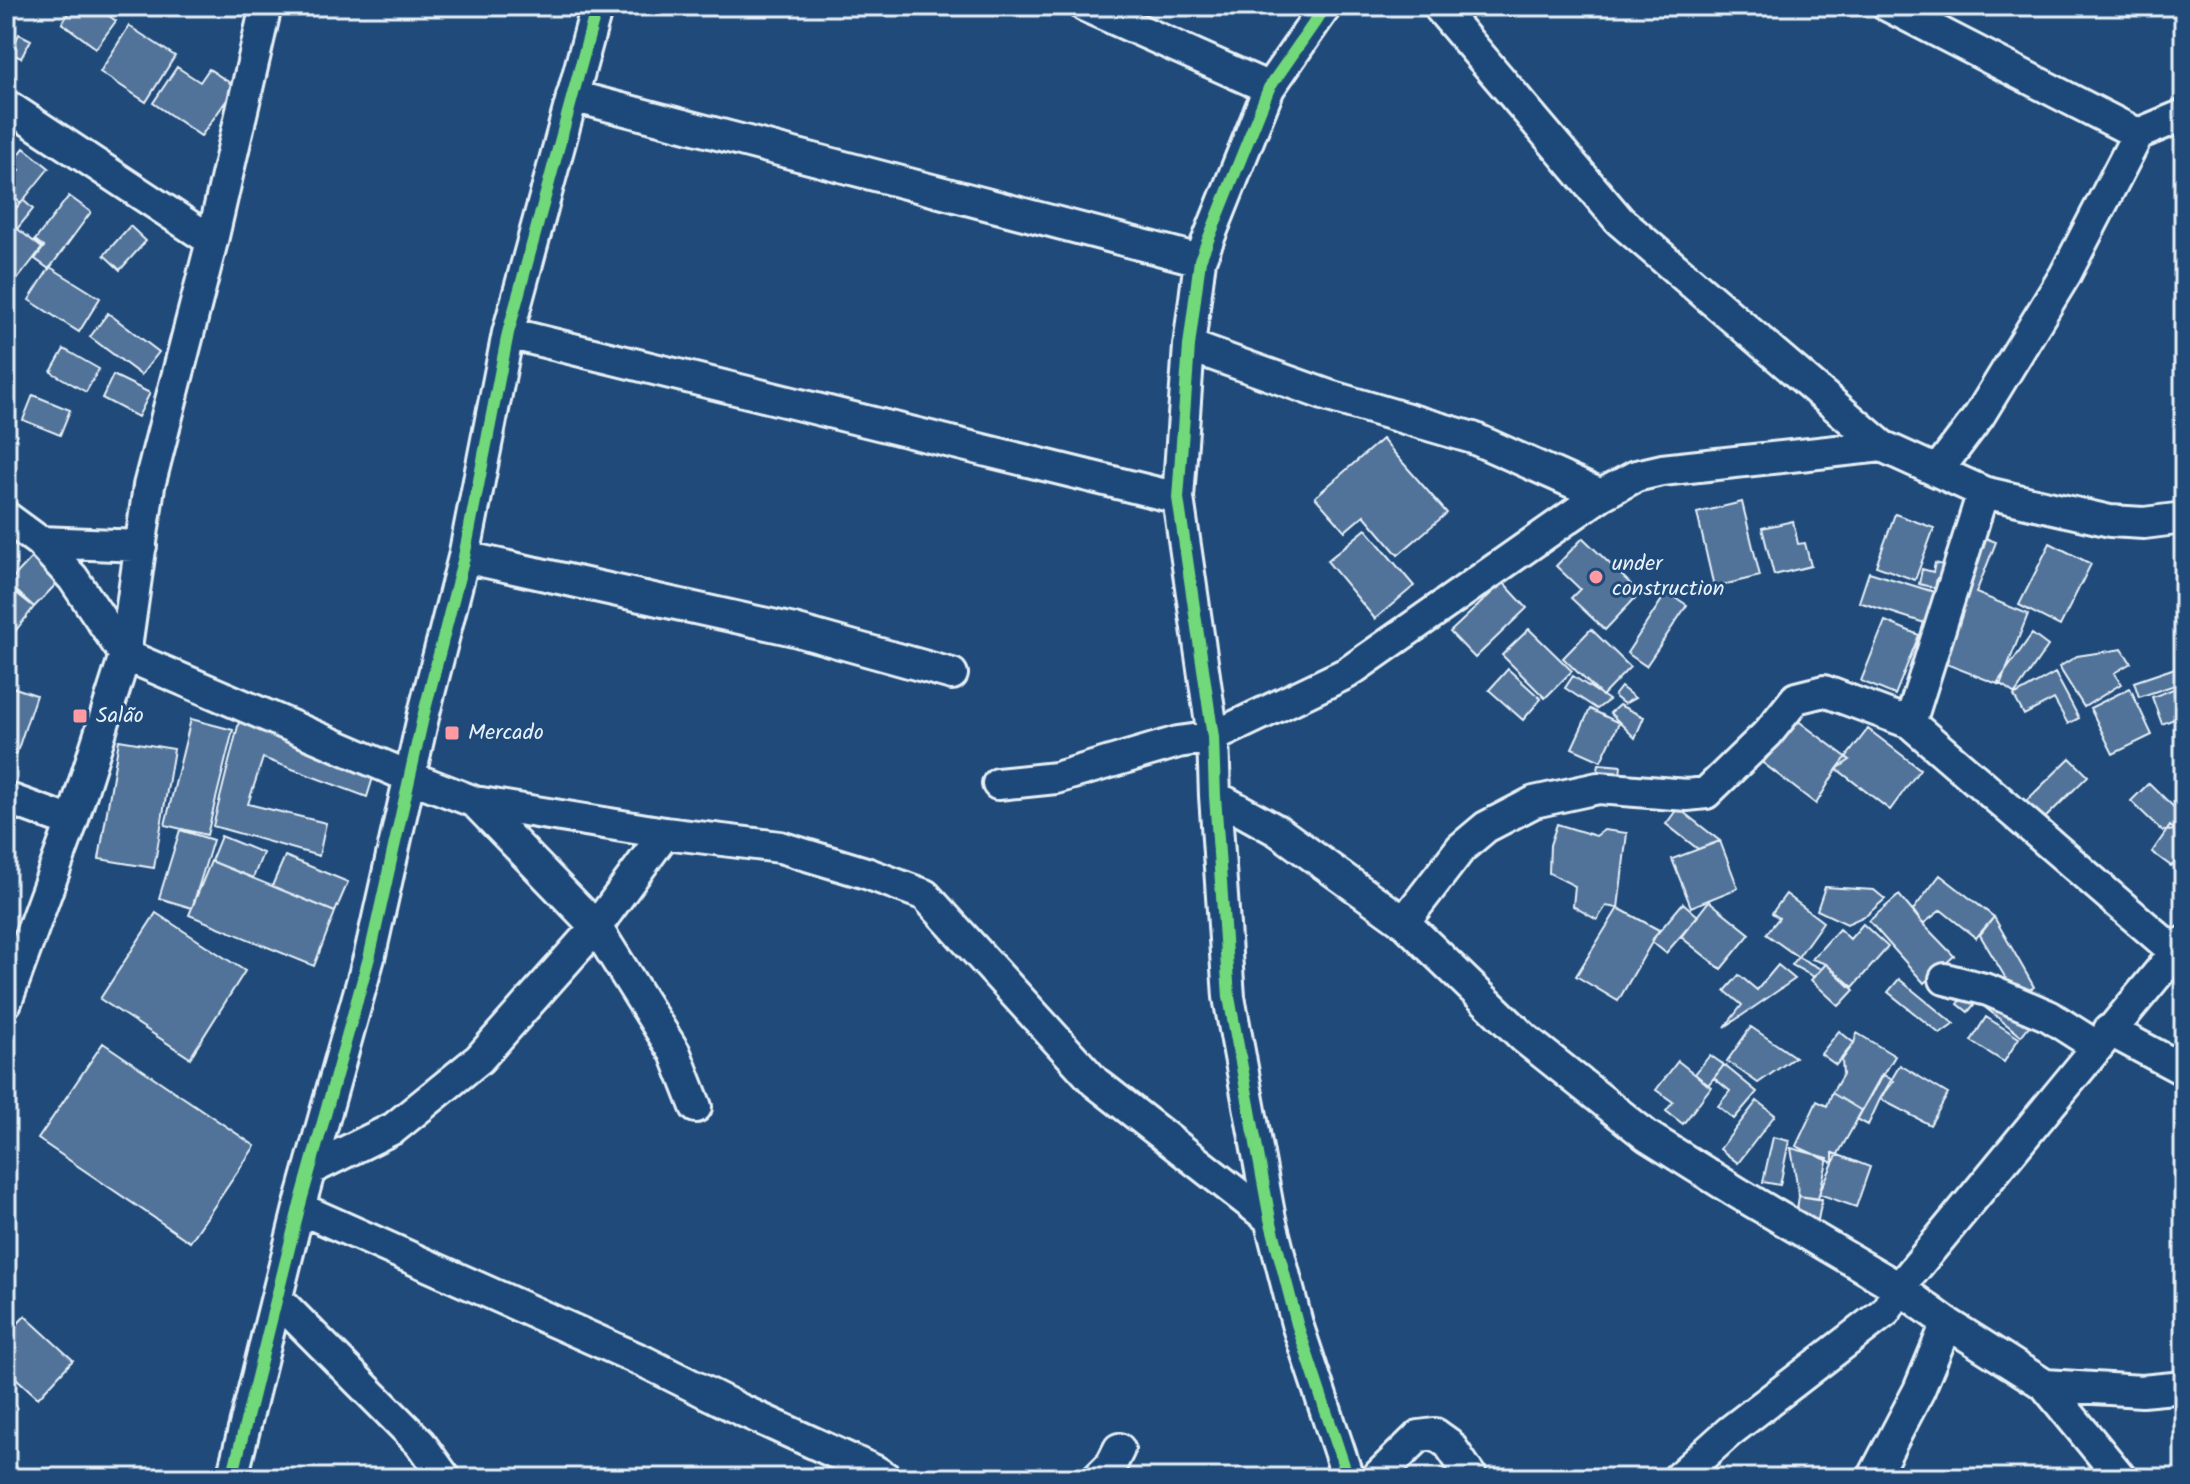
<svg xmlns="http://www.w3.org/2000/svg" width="2190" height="1484" font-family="Kalam,sans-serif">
<rect width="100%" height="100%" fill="#1f4a7a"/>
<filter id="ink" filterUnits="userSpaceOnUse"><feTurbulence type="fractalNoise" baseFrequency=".0125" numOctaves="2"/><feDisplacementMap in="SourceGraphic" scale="16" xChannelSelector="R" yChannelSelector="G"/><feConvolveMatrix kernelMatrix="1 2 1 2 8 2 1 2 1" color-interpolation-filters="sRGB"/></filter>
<g filter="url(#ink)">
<path fill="#517399" stroke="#e8f1f8" stroke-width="2" d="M74,6H96L116,21L96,48L62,23Z
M129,26L175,56L146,102L100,72Z
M19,34L31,40L21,58L10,53Z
M177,67L200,82L209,69L236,87L201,136L153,103Z
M24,148L49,168L21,203L6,192V188L20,170L12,164Z
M69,196L91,212L49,269L35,259L44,247L35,240Z
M23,200L33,209L17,229L6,220Z
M10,223L42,248L9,290L6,287V227Z
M130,226L146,241L120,270L104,255Z
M50,267L100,298L79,332L29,300Z
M108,313L159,352L141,375L90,337Z
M64,349L99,369L86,392L51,372Z
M113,375L150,393L138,417L102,398Z
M33,395L70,410L60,435L23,420Z
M1382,439L1447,513L1398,555L1364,515L1345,531L1315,497Z
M1742,502L1760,576L1714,587L1697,513Z
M1895,514L1934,528L1915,580L1876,566Z
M1793,521L1798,544L1805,543L1811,566L1774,575L1762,528Z
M1366,529L1414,586L1375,619L1327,561Z
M1980,536L1996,542L1976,593L2028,614L2000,685L1931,658Z
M1583,538L1640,593L1605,630L1571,598L1580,589L1556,566Z
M2050,543L2091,564L2060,626L2019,605Z
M37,552L63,577L34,607L8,583Z
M1935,563L1950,567L1947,577L1937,578L1935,588L1919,584L1922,569L1933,572Z
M1869,572L1944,595L1934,626L1859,602Z
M1503,582L1527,608L1475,658L1450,632Z
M6,585L34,607L6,643Z
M1667,592L1687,605L1646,666L1627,653Z
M1885,621L1919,635L1895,695L1861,681Z
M1529,629L1572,671L1545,698L1502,655Z
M1591,629L1630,667L1602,696L1563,658Z
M2032,634L2048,646L2015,694L1998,682Z
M2122,649L2131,663L2114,673L2121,684L2084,707L2059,667L2077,656Z
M2184,665V682L2139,697L2134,682Z
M1508,669L1541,699L1523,720L1489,690Z
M2055,673L2079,718L2068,724L2054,699L2024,715L2014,696Z
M1573,676L1609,700L1597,709L1565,688Z
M6,685L36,695L16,755L6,751Z
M2184,685V715L2162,724L2152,697Z
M1621,687L1635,698L1624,704L1614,696Z
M2130,688L2152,735L2113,754L2090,708Z
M1619,705L1644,717L1635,738L1610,713Z
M1590,709L1619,723L1601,761L1572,748Z
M240,718L375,771L367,797L263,758L248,804L326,823L319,856L213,826Z
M191,719L233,730L207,835L165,825Z
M1797,720L1850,760L1837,769L1816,804L1763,763Z
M1868,729L1920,769L1890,810L1837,769Z
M119,740L174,749L154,868L99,859Z
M2070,758L2088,776L2040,823L2022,805Z
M1599,764L1621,766L1619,785L1596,782Z
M2149,783L2184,817L2182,830L2162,831L2131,801Z
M1678,808L1720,841L1698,849L1666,824Z
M1557,824L1596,836L1604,830L1627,833L1618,908L1606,906L1597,920L1573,906L1575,886L1549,873L1550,845Z
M2170,826L2184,836V859L2171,866L2152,852Z
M180,830L213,840L192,908L159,898Z
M221,836L263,853L253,878L211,861Z
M1720,841L1738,888L1691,907L1672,859Z
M285,856L348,882L335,912L272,886Z
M211,861L335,912L314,966L189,915Z
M1940,875L1994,917L1976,938L1941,910L1923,924L1913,910Z
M1825,887L1874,890L1885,899L1867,915L1847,924L1817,910Z
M1786,894L1823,922L1798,957L1766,934L1779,918L1772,913Z
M1899,895L1923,924L1954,956L1924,983L1869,921Z
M1709,901L1750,934L1721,969L1681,937Z
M1683,903L1698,916L1666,953L1651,941Z
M1618,908L1659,930L1618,1001L1576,976Z
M156,913L245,971L190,1058L100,999Z
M1994,917L2034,987L2017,997L1980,935Z
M1863,924L1888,947L1853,987L1826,964L1812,959L1839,929L1850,939Z
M1798,957L1821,969L1814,977L1792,965Z
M1826,964L1854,990L1839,1006L1811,980Z
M1778,965L1795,979L1725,1027L1742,1005L1725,991L1739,975L1757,990Z
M1899,979L1954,1024L1940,1034L1888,992Z
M1971,987L1986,992L2029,1026L2021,1036L1977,1001L1968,1012L1958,1004Z
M1986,1017L2019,1038L2004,1062L1971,1041Z
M1751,1027L1795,1057L1758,1083L1727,1061Z
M1839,1031L1854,1043L1836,1065L1821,1054Z
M1857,1033L1895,1056L1862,1111L1832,1093L1843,1074L1842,1060L1854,1043Z
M103,1043L255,1146L190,1242L38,1139Z
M1710,1055L1724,1065L1708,1085L1695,1074Z
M1678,1061L1711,1087L1683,1124L1666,1111L1673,1102L1656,1090Z
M1724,1065L1757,1092L1734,1119L1718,1106L1730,1091L1714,1078Z
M1900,1065L1948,1094L1930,1125L1880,1099Z
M1882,1074L1894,1081L1880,1099L1868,1125L1857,1119Z
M1832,1093L1862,1111L1833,1163L1796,1146L1817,1101L1827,1106Z
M1757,1101L1775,1115L1738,1163L1720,1149Z
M1773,1137L1789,1141L1780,1185L1763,1182Z
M1791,1148L1828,1158L1818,1199L1799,1196Z
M1833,1153L1870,1167L1856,1207L1819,1194L1833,1163Z
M1799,1196L1822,1199L1818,1220L1796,1216Z
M25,1316L73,1360L38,1398L6,1369V1336Z"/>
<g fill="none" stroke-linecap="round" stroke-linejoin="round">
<g stroke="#e8f1f8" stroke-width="36">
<path id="minor" d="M1085,6L1269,88
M1326,6L1269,88L1200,260L1189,346L1178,498L1213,737L1215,796L1229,997L1270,1219L1297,1324L1348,1478
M1438,6L1620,221L1882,446L1983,492L2110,521L2144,523L2184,518
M1888,6L2138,134L2184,115
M572,96L1200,260
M6,105L212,241
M508,333L1178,498
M1189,346L1329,396L1473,438L1601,495
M1938,470L1979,416L2065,275L2138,134
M6,517L40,542L73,578L125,655L410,777L475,802L665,833L780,847L866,873L925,895L1095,1082L1270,1219
M40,542L141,546
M464,557L794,630L952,674
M1910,723L1983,492
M998,784L1056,778L1178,742L1213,737L1347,673L1601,495L1636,476L1662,470L1882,446
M1215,796L1278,831L1404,922L1524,1038L1647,1136L1738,1193L1899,1288L1947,1323L2045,1385L2121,1478
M6,798L72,822
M475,802L596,927L675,1053L696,1107
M1404,922L1461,848L1486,827L1534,802L1598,788L1687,795L1706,793L1768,733L1796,698L1824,691L1910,723L2175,952
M1945,979L1988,990L2049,1016L2096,1046
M6,1002L72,822L125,655L149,486L212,241L266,6
M2109,1030L2184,1070
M311,1169L394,1128L479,1059L596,927L665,833
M299,1208L645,1362L739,1409L875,1471L886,1478
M277,1299L420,1443L445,1478
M2045,1385L2142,1391L2184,1387
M232,1478L299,1208L370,954L424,713L464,557L508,333L597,6
M1098,1478L1111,1465L1119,1449
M1376,1478L1419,1436L1435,1434L1449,1444L1472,1478
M1678,1478L1729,1432L1886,1311L1899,1288L2184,942
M1873,1478L1919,1390L1947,1323"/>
</g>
<use href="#minor" stroke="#1f4a7a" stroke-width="30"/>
<g stroke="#1f4a7a" stroke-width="17">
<path id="cycleway" d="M1326,6L1269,88L1200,260L1189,346L1178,498L1213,737L1215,796L1229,997L1270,1219L1297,1324L1348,1478
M232,1478L299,1208L370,954L424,713L464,557L508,333L597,6"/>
</g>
<use href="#cycleway" stroke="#71d979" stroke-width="12"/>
</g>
</g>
<g fill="#ff9aa2" stroke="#1f4a7a" stroke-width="3">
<circle cx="1596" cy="577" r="8"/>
<rect x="72" y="708" width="16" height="16" rx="4"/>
<rect x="444" y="725" width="16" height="16" rx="4"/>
</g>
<g text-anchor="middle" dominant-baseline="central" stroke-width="6" stroke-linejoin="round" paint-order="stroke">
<g font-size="22" fill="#e8f1f8" stroke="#1f4a7a" text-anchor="start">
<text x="1612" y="564">under<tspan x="1612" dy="25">construction</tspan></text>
<text x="96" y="716">Salão</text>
<text x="468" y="733">Mercado</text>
</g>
</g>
<rect width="2190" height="1484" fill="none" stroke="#1f4a7a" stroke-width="32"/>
<rect x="16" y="16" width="2158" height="1452" fill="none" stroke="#e8f1f8" stroke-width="3" filter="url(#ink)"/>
</svg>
